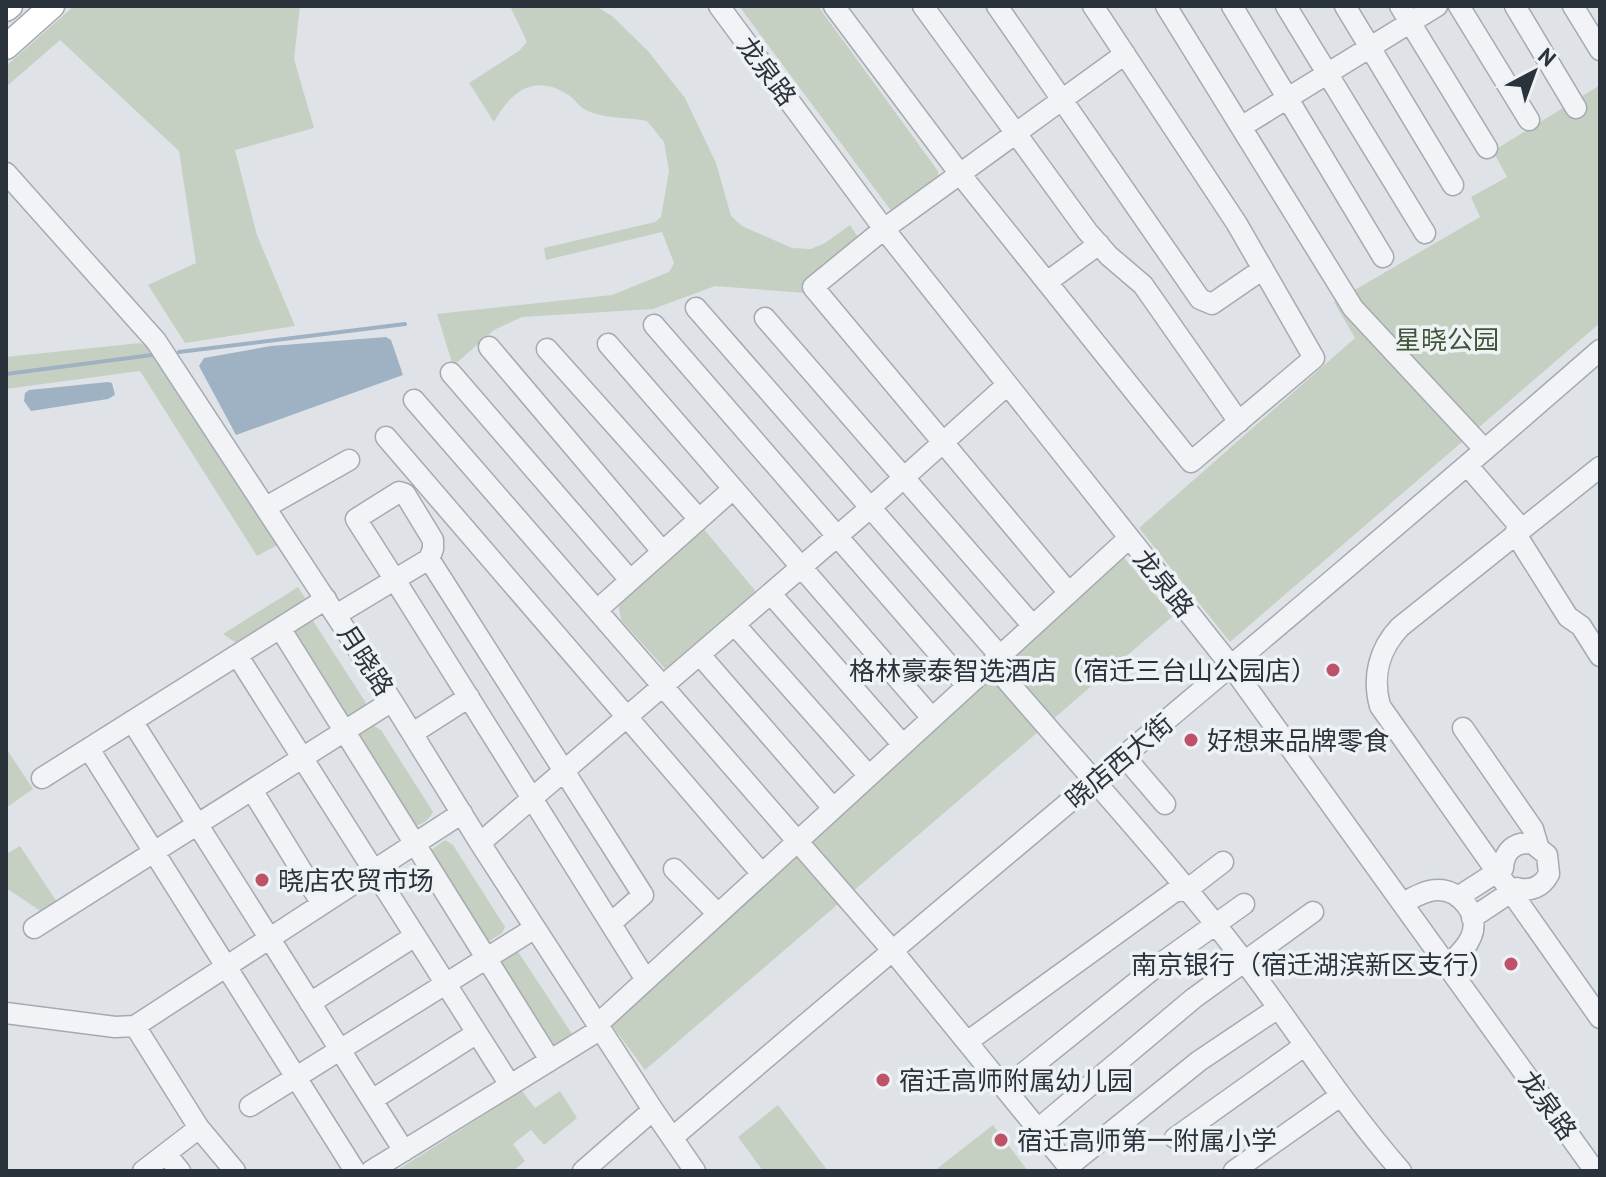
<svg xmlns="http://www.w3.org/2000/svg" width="1606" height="1177" font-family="'PT Sans','Noto Sans SC',sans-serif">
<rect width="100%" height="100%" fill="#dfe3e7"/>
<path fill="#c6d0c2" d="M74,6H300L294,59L314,128L235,150L257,235L295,326L185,343L148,285L196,263L179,151L60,40L6,87V66Z
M510,6H596L612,16L648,51L685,98L716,163L731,216L742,226L792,248L811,249L825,243L850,225L859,239L805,293L715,286L653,309L522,317L494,330L453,366L437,314L612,295L669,272L674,263L662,232L546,260L544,248L655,222L661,217L669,171L664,142L647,121C627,117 602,119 584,109C579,106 575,100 570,96C535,72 511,91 494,122L469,83L519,51L527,42Z
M739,6H818L938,171V180L892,212Z
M1600,85V323L1230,642L1139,528L1355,338L1334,302L1480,217L1471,197L1507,177L1493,151Z
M140,343L149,347L279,544L257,556L140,371L6,389V357Z
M703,528L758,594L668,672L621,620L618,602Z
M1121,554L1173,616L645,1070L608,1020Z
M298,587L305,598L297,609L239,645L223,634Z
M310,616L366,703C363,710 353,717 345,717L294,633L293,625Z
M373,725L381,730L433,812C430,819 420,827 412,826L359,739L360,735Z
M8,751L33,789L6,808V752Z
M445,840L453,845L505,927L502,933L488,942L431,854V850Z
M20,846L57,902L42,912L6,888V854Z
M517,950L574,1037L553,1051L500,964V959Z
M522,1091L535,1108L560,1091L577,1118L544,1145L531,1130L513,1144L525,1161L513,1171H396Z
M778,1105L828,1171H763L738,1137Z
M993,1125L1028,1171H934Z"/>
<path fill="#9eb2c3" d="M386,337L391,340L403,375L236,435L199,366L204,358L271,346Z
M108,382L112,383L115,395L108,399L31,411L24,401L25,393L29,390Z"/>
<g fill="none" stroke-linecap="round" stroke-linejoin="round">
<path stroke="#9eb2c3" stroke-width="4" d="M179,352L405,324
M6,374L152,355"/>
<g stroke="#a5aab0" stroke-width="23">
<path id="minor" d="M719,6L884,229L1232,667L1595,1171
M834,6L960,174L1191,462L1314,358L1237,224L1093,6
M923,6L1087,231L1109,256L1143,285L1239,422
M997,6L1200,299L1212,304L1263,269
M1166,6L1353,308L1485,450
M1232,6L1383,257
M1286,6L1425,233
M1345,6L1453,185
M1400,6L1487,148
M1459,6L1529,120
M1515,6L1576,108
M1573,6L1600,50
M1241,127L1437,6
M6,173L156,341L392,701L480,843L653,1110L695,1171
M1047,282L1099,244
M696,308L1000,656
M765,318L1033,626
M654,325L967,686
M608,344L932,718
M489,347L662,551
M547,349L699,519
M451,373L630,580
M414,400L892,950L1072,1171
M386,437L762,874
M1467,465L1521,528
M1600,467L1400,627C1379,649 1372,677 1380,706L1600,1018
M266,507L349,460
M1515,533L1568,617L1581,626L1600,656
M429,559L643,895L611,923
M1069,593L813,287L884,229L1125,54
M771,594L903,745
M597,610L733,489
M336,615L429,559L433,549V540L405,494L399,492L356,519L395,580L646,980
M735,625L869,776
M280,628L550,1060
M237,655L510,1085
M700,655L833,808
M992,663C1076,762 1165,857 1244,961C1297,1031 1343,1105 1401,1171
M132,721L404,1151
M1463,728L1533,829L1538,846
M413,733L469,697
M89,749L355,1171
M1124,756L1165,804
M42,778L326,599
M252,790L322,904
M480,843L870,508L1007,385
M674,869L718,914
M1458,897L1503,868C1504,851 1514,842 1532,843L1547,855L1549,874C1542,887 1531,892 1517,888L1472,918
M1402,903C1413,898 1425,890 1437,890C1460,889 1481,915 1471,937C1466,949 1456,957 1447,966
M34,928L392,701
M310,1003L415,936
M6,1013L115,1027L135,1026L462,813
M598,1024L1129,538
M135,1026L199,1128L235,1171
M967,1042L1174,892L1188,889L1223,862
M1005,1088L1153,969L1244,904
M372,1100L477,1033
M250,1106L535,928
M1038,1129L1194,998L1313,912
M672,1138C980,874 1294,617 1600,350
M1175,1138L1304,1046
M166,1154L180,1171
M1069,1166L1199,1061L1278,1008
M143,1171L199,1128
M371,1171L601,1029
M583,1171L653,1110
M1234,1171L1340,1096"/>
</g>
<g stroke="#a0a8b1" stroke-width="27">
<path id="major" d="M6,9L10,6
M6,47L52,6"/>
</g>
<use href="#minor" stroke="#f2f3f6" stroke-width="20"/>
<use href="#major" stroke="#fff" stroke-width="24"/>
</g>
<g fill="#be5269" stroke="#eff2f5" stroke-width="3">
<circle cx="1333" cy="670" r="8"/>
<circle cx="1191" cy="740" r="8"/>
<circle cx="262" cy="880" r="8"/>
<circle cx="1511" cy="964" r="8"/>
<circle cx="883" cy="1080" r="8"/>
<circle cx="1001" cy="1140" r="8"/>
</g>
<g text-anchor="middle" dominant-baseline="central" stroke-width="7" stroke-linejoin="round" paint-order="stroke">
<g font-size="26" fill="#2a323c" stroke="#eff2f5">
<text transform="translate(767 71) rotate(53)">龙泉路</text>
<text transform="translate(1164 583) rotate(51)">龙泉路</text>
<text transform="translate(366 660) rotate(57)">月晓路</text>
<text transform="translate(1119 761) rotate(-40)">晓店西大街</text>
<text transform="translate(1548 1105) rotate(54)">龙泉路</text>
</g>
<g font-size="26" fill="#405639" stroke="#eff2f5">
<text x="1447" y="339">星晓公园</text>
</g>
<g font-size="26" fill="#2a323c" stroke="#eff2f5" text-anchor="start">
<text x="1317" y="670" text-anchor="end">格林豪泰智选酒店（宿迁三台山公园店）</text>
<text x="1207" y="740">好想来品牌零食</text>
<text x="278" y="880">晓店农贸市场</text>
<text x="1495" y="964" text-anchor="end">南京银行（宿迁湖滨新区支行）</text>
<text x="899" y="1080">宿迁高师附属幼儿园</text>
<text x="1017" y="1140">宿迁高师第一附属小学</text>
</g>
</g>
<rect width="1606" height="1177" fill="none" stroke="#2a323c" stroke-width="16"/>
<g transform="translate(1534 72) rotate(41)" stroke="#eff2f5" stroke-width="6" paint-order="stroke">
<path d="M0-6L14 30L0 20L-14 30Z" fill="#2a323c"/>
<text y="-12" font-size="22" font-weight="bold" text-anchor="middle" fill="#2a323c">N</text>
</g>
</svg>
